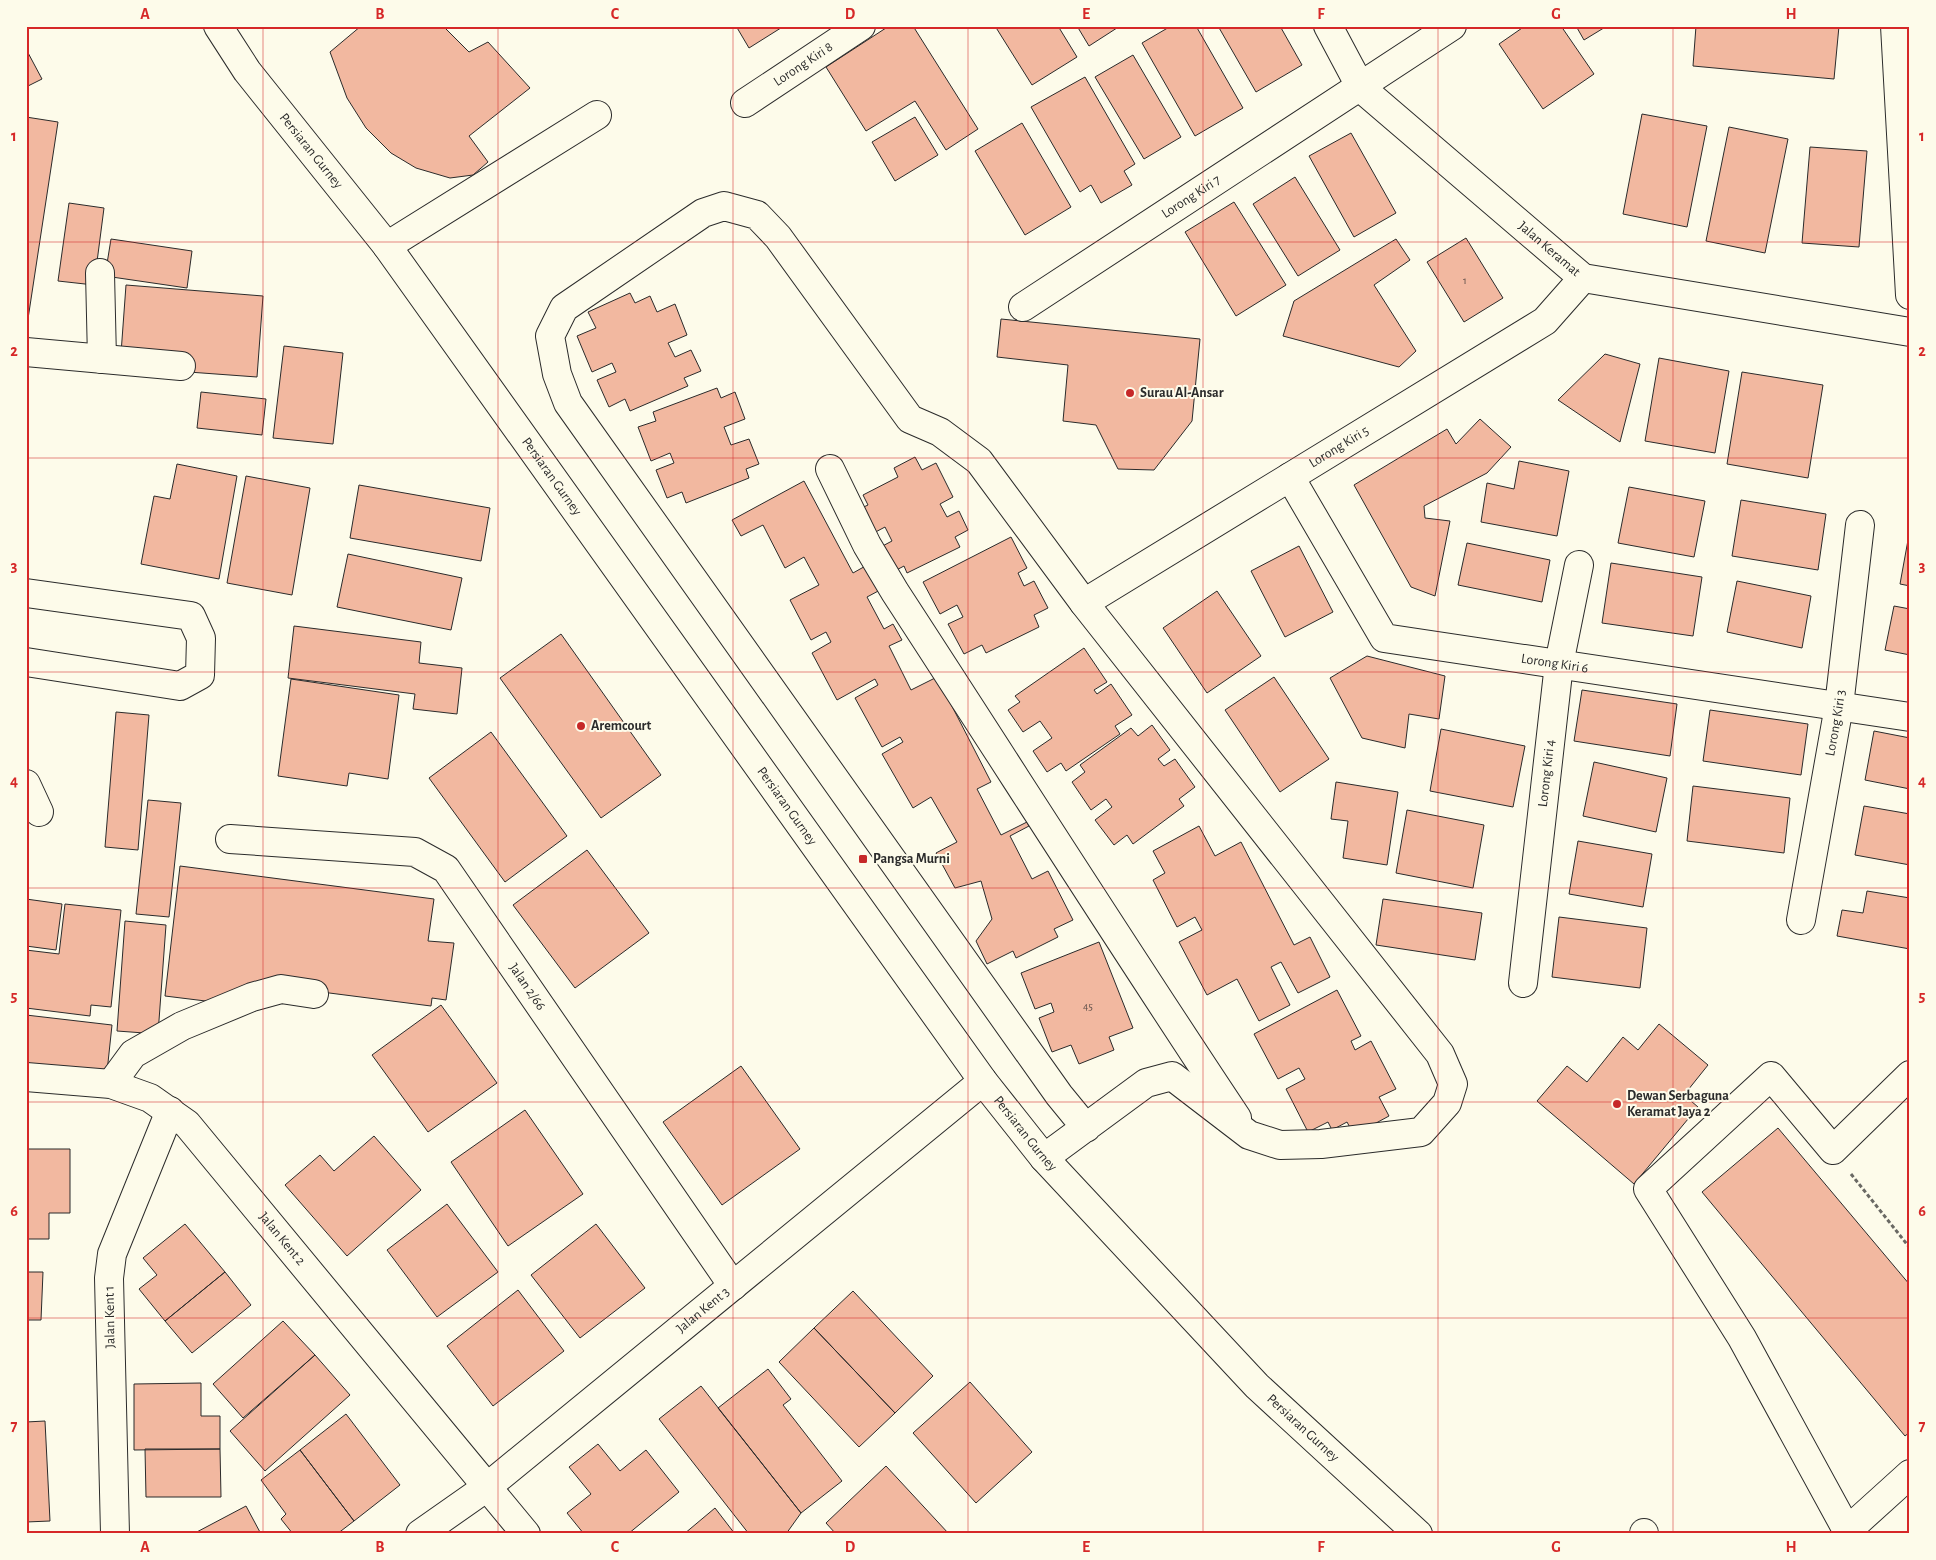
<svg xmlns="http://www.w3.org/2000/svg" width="1936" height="1560" font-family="'Alegreya Sans',sans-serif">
<rect width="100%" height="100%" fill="#fdfbea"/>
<path fill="#f2b8a0" stroke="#2b2b2b" d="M361,26H443L469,52L488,42L530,88L469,136L488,162L473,175L450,178L416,168L391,153L366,128L347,98L330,52Z
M736,26H784L749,48Z
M889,26H913L978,129L946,150L915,101L866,131L826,67Z
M995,26H1058L1077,57L1032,85Z
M1077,26H1120L1089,46Z
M1171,26H1196L1243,108L1195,136L1142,43Z
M1218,26H1280L1302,65L1256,92Z
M1525,26H1561L1594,74L1543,109L1499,44Z
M1576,26H1607L1584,40Z
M1696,26H1839L1834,79L1693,66Z
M26,49L42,79L26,87Z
M1133,55L1181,137L1144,159L1095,77Z
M1085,77L1135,164L1124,171L1132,185L1101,203L1091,185L1080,192L1031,107Z
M1642,114L1707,126L1687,227L1623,214Z
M26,117L58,122L26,332Z
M915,117L938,155L895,181L872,142Z
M1022,123L1071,207L1025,235L975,151Z
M1729,127L1788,139L1765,253L1706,241Z
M1351,133L1396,213L1354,237L1309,156Z
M1810,147L1867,151L1859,247L1802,243Z
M1295,177L1340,250L1298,276L1253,204Z
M1234,202L1286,285L1236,316L1185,232Z
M69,203L104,208L94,285L58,281Z
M1466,238L1503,298L1464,322L1427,262Z
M111,239L192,251L187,288L105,276Z
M1396,239L1410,260L1374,285L1416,351L1399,367L1283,336L1294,301Z
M126,285L263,296L257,377L120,367Z
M630,293L635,303L650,296L657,312L675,304L687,335L668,343L675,357L691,350L701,371L684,378L688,386L630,411L625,399L609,407L597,380L616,372L612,363L592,372L577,336L596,328L588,312Z
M1001,319L1200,339L1192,421L1154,470L1118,469L1096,425L1063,421L1068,365L997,357Z
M284,346L343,353L333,444L273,438Z
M1605,354L1640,364L1620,442L1558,400Z
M1659,358L1729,371L1715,453L1645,441Z
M1742,372L1823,385L1808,478L1727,464Z
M717,388L721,398L735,392L745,419L724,427L731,445L749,439L759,464L746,469L749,478L686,503L682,492L667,498L656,470L674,463L670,453L651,461L638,427L656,421L653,412Z
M201,392L266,399L262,435L197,428Z
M1480,419L1511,447L1487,473L1424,506L1425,518L1450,521L1435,596L1411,587L1354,485L1447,429L1456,444Z
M915,457L922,470L936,463L953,497L940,504L947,517L959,511L968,530L955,537L960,547L907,573L904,566L887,575L875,550L892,541L885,527L868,536L855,511L868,505L863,495L898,477L894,468Z
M1519,461L1569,471L1557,536L1481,522L1487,483L1514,489Z
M177,464L237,476L219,579L141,564L154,496L170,499Z
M246,476L310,488L292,595L227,583Z
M804,481L853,573L869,564L882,589L867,597L884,629L893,624L902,640L889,646L911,690L937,677L991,782L977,789L1001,835L1027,822L1029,826L1010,836L1032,879L1048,871L1073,920L1054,929L1058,937L1016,958L1013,951L987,964L976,941L992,919L981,881L955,888L936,853L957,842L931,797L913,808L882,754L903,742L900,737L882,747L855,698L878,685L875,679L837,700L812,653L831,642L826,632L811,640L790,600L819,585L804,557L785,568L763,525L741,536L732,520Z
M359,485L490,508L481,561L350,538Z
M1629,487L1705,501L1694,557L1618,543Z
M1741,500L1826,514L1818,570L1732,556Z
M1910,529V586L1900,584Z
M1011,537L1027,568L1018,573L1024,586L1034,581L1048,608L1034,615L1039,627L986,653L982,645L964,654L948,624L963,617L957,605L940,614L923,582Z
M1467,543L1550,560L1542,602L1458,585Z
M1299,546L1333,612L1285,637L1251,571Z
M348,554L462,578L451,630L337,607Z
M1611,563L1702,577L1693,636L1602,623Z
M1737,581L1811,596L1802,648L1727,632Z
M1217,591L1261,656L1207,693L1163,628Z
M1894,606L1910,609V655L1885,650Z
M294,626L421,642L419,663L462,668L457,714L413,709L415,694L288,678Z
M561,634L661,775L601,818L500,678Z
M1084,648L1107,682L1094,690L1097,694L1111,684L1132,715L1115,726L1120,734L1066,771L1061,763L1047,772L1033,751L1052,738L1040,721L1023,732L1008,710L1020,702L1015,696Z
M1367,656L1445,676L1439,719L1409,714L1405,748L1362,738L1330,678Z
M1274,677L1329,759L1280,792L1225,710Z
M291,679L399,695L388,779L349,773L347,786L278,776Z
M1582,690L1677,704L1670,756L1574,741Z
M1710,710L1808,724L1801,775L1703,761Z
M116,712L149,715L138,850L105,847Z
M1152,725L1170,750L1158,759L1164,766L1175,759L1195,787L1179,799L1184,806L1133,844L1127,835L1114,845L1095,820L1112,807L1106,799L1091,810L1072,782L1085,772L1080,765L1131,728L1138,736Z
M1441,729L1525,746L1513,807L1430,791Z
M1874,731L1910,738V789L1865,780Z
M491,732L567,836L505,882L429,778Z
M1594,762L1667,778L1656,832L1583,816Z
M1336,782L1398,792L1387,865L1343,858L1348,821L1331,819Z
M1693,786L1790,798L1784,853L1687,841Z
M148,800L181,803L169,917L136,914Z
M1864,806L1910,814V865L1855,855Z
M1407,810L1484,825L1473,888L1396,873Z
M1199,826L1215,856L1241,842L1294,945L1310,937L1330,977L1298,993L1281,962L1271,967L1290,1005L1259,1021L1237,979L1207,995L1179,942L1202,930L1195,917L1177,927L1153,880L1165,873L1153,851Z
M1578,841L1652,854L1643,907L1569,894Z
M587,850L649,933L575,988L513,905Z
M180,866L434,899L428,941L454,943L446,1000L432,998L431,1006L259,984L238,1005L165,996Z
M1867,891L1910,898V949L1837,936L1842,910L1863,913Z
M26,899L62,904L56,950L26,946Z
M1383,899L1482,913L1475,960L1376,945Z
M65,904L121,910L111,1007L91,1005L90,1016L26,1008V950L59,954Z
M1559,917L1647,928L1640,988L1552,977Z
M125,921L166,925L158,1034L117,1031Z
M1099,942L1133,1028L1109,1037L1114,1050L1079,1064L1071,1045L1052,1052L1039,1018L1054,1012L1051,1003L1035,1009L1021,973Z
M1337,990L1361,1036L1351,1041L1355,1050L1371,1041L1396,1089L1379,1097L1389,1116L1354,1135L1347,1122L1332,1130L1328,1122L1308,1132L1286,1089L1305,1079L1299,1068L1278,1079L1254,1034Z
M441,1005L497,1083L428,1132L372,1055Z
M26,1015L112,1025L107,1072L26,1063Z
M1659,1024L1708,1065L1684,1095L1698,1107L1634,1184L1537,1101L1567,1066L1587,1082L1623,1037L1638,1050Z
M741,1066L800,1149L722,1205L663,1122Z
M525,1110L583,1194L508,1246L451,1162Z
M1778,1128L1910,1285V1432L1905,1436L1702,1192Z
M374,1136L421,1190L347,1256L285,1185L320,1155L334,1171Z
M26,1149H70V1213H49V1239H26Z
M447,1204L498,1272L437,1317L387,1250Z
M185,1224L225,1272L165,1321L139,1289L157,1275L143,1258Z
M596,1224L645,1288L580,1338L531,1275Z
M26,1272H43L41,1320H26V1322Z
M225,1272L251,1305L192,1353L165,1321Z
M518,1290L564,1351L493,1406L447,1346Z
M853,1291L933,1376L895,1413L814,1328Z
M283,1321L315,1355L243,1418L213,1384Z
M814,1328L895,1413L859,1447L779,1362Z
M315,1355L350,1395L265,1471L230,1431Z
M768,1369L791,1399L783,1405L842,1481L801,1513L718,1408Z
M970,1382L1032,1452L976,1503L913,1433Z
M201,1383V1416H220V1449L134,1450V1384Z
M701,1386L801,1513L786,1534H749L659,1419Z
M346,1414L400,1485L354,1521L300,1450Z
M45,1421L50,1521L26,1522V1422Z
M598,1444L620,1471L646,1450L679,1492L628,1534H584L567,1513L591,1494L569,1467Z
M145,1449H220L221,1497H146Z
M300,1450L354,1521L337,1534H293L281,1519L286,1514L261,1480Z
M886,1466L949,1534H836L826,1523Z
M246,1506L261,1534H193Z
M715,1508L735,1534H684Z"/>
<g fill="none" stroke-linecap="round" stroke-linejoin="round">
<g stroke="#2b2b2b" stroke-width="30">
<g id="minor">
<path id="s1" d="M218,26L247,71L387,246L983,1081L1044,1158L1257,1386L1418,1534"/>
<path id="s2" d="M1328,26L1361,88L1583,278L1910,332"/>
<path d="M1895,26L1910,295"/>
<path id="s3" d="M745,103L861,26"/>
<path d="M387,246L597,115"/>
<path d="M100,273L102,359"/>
<path id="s4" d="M1023,307L1452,26"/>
<path d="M26,352L181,366"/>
<path d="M830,469L867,545L895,592C1009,767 1121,944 1237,1118"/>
<path id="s5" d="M1290,477L1384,638L1910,717"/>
<path d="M26,593L191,616L201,638L200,675L180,686L26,662"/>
<path id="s6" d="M1084,603L1545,321L1583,278"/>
<path d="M26,784L39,812"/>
<path id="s7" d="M230,839L415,852L446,869L733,1286"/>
<path id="s8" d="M1801,920L1839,706L1860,525"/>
<path id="s9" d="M1523,983L1559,664L1579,565"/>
<path id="s10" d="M26,1077L111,1084L150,1098L187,1124L526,1534"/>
<path d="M111,1084L133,1054L182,1026L252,997L281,989L314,994"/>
<path d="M1044,1158L1146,1083L1172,1076L1249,1135L1280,1145L1321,1144L1421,1132L1447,1103L1453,1084L1440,1054L1084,603L979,461L940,432L910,419L778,237L757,215L724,206L703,213L564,308L550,336L557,374L568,403L1059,1095L1086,1128"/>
<path d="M1847,1531L1910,1474"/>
<path d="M1644,1533V1534"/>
<path d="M115,1534L109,1278L112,1254L170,1111"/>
<path id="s11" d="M420,1534L487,1487L983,1081"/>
<path d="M1849,1534L1742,1338L1648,1189L1771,1076L1833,1150L1910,1075"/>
</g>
</g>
<path stroke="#6a6964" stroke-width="3" stroke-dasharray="4 2.5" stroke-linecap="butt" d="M1851,1174L1910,1248"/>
<use href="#minor" stroke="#fdfbea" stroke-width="28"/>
</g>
<path fill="none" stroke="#d62828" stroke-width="1" stroke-opacity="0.55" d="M263,26V1534M498,26V1534M733,26V1534M968,26V1534M1203,26V1534M1438,26V1534M1673,26V1534M26,242H1910M26,458H1910M26,672H1910M26,888H1910M26,1102H1910M26,1318H1910"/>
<g fill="#c62828" stroke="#fdfbea" stroke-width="2">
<circle cx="1130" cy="393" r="5"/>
<circle cx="581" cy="726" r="5"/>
<rect x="858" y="854" width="10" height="10" rx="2.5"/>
<circle cx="1617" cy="1104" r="5"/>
</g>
<g text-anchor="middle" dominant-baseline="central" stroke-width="4" stroke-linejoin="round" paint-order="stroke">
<g font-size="11" fill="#5d4e48">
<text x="1465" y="280">1</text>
<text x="1088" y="1006">45</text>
</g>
<g font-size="14" fill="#2b2b2b" stroke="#fdfbea">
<text stroke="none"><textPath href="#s3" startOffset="70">Lorong Kiri 8</textPath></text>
<text stroke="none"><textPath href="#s1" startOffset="156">Persiaran Gurney</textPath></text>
<text stroke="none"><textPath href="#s4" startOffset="201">Lorong Kiri 7</textPath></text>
<text stroke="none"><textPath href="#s2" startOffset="318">Jalan Keramat</textPath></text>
<text stroke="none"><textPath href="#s6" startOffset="299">Lorong Kiri 5</textPath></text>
<text stroke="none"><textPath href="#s1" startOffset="561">Persiaran Gurney</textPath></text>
<text stroke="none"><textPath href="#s5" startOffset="359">Lorong Kiri 6</textPath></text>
<text stroke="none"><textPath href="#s8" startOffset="200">Lorong Kiri 3</textPath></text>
<text stroke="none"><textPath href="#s9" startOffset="211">Lorong Kiri 4</textPath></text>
<text stroke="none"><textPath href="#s1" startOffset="966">Persiaran Gurney</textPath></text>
<text stroke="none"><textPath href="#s7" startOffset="364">Jalan 2/66</textPath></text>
<text stroke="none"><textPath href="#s1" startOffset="1371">Persiaran Gurney</textPath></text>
<text stroke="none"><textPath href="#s10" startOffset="321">Jalan Kent 2</textPath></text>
<text stroke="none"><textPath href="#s11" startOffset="361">Jalan Kent 3</textPath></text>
<text transform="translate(110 1317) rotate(-91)">Jalan Kent 1</text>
<text stroke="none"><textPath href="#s1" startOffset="1776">Persiaran Gurney</textPath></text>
</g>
<g font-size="14" font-weight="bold" fill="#2b2b2b" stroke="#fdfbea" text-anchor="start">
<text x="1140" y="393">Surau Al-Ansar</text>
<text x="591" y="726">Aremcourt</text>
<text x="873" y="859">Pangsa Murni</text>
<text x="1627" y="1096">Dewan Serbaguna<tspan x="1627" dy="16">Keramat Jaya 2</tspan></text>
</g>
</g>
<rect width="1936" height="1560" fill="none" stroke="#fdfbea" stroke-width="55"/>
<rect x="28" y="28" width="1880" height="1504" fill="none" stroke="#d62828" stroke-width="2"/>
<g font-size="16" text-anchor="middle" font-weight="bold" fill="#d62828">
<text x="145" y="19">A</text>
<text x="380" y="19">B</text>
<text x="615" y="19">C</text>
<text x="850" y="19">D</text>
<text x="1086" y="19">E</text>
<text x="1321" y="19">F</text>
<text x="1556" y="19">G</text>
<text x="1791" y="19">H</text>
<text x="14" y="141">1</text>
<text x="1922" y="141">1</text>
<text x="14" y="356">2</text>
<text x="1922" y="356">2</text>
<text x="14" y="571">3</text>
<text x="1922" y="571">3</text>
<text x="14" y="786">4</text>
<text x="1922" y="786">4</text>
<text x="14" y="1001">5</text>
<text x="1922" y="1001">5</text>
<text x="14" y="1216">6</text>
<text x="1922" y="1216">6</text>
<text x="14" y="1431">7</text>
<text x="1922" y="1431">7</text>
<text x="145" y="1552">A</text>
<text x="380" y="1552">B</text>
<text x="615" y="1552">C</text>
<text x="850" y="1552">D</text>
<text x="1086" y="1552">E</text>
<text x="1321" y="1552">F</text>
<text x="1556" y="1552">G</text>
<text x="1791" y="1552">H</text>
</g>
</svg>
